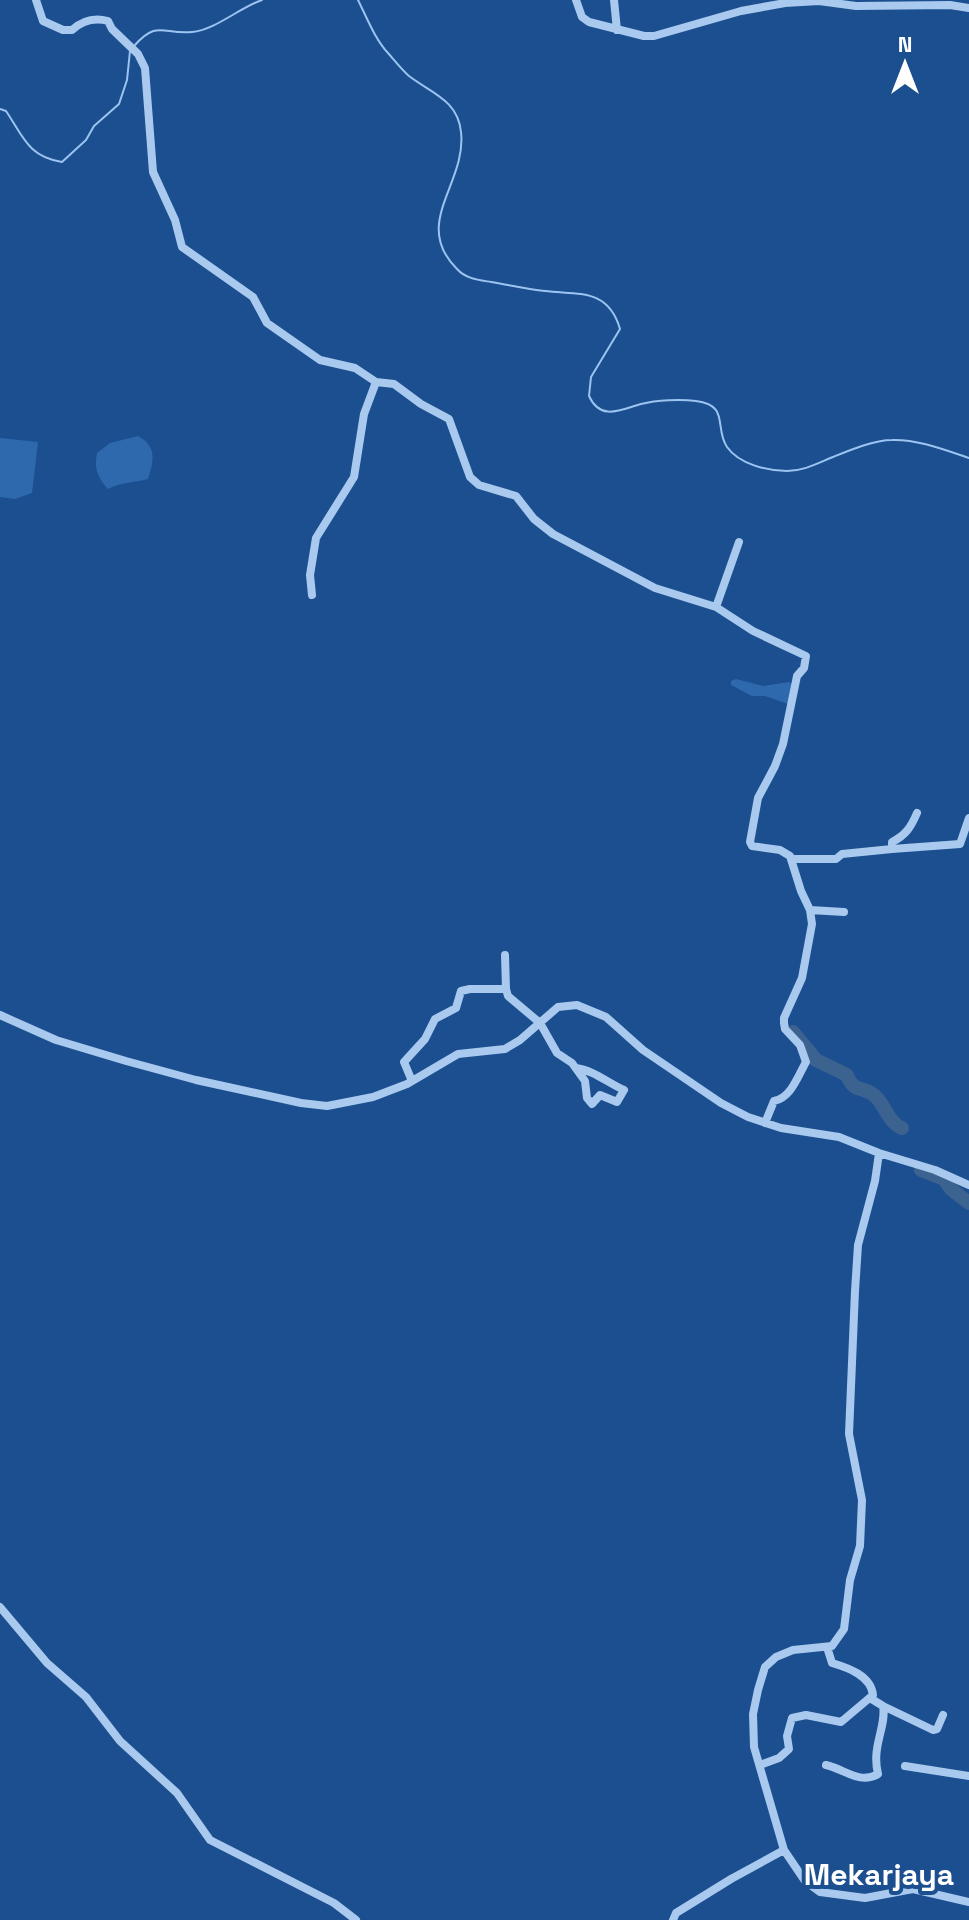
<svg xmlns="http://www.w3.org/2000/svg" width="969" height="1920" font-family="'Space Grotesk',sans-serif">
<rect width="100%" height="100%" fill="#1b4f8f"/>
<path fill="#2e69ad" d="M138,436C157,446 154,461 148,479C134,483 121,482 108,489C97,477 94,468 97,453L110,443Z
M0,438L38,442L32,493L15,499L0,497Z
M736,679L763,686L789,682L794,686L788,704L765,696H752L731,685V681Z"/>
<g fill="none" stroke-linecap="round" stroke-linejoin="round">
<path stroke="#9cc4f0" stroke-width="2" d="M358,0C367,18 375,39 388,53C395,61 402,70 409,76C431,93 458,100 461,132C467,184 411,223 457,269C466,279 479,280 491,282C509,285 527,289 545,291C578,295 608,288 620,329L591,377L589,396C601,422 622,409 641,404C657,400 680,399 696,401C730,405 714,428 727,447C739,464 767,471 787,471C804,471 818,463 833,457C850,450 874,440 892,440C917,439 945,450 969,458
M134,46C158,19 163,35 192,32C215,30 239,8 262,0
M0,109L6,111C23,136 28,157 62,162L86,140L94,126L119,104L127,80L130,51"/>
<path stroke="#3c6290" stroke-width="14" d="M793,1032L816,1060L847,1075C854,1095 866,1085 877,1098C886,1108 889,1123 902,1128
M921,1170L944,1179L951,1189L969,1203"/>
<path stroke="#a9c9ee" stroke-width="8" d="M36,0L43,21L63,30H72C82,21 93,17 108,21L112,29L138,54L145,68L153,172L175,220L182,247L253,297L267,323L320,360L355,368L376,382L394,384L421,404L449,419L470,477L479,485L516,496L534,519L553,534L655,588L716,607L753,631L806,656L804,668L797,676L783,744L775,766L758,798L750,842L752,846L780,850L790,856L801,891L810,910L812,924L802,978L784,1018V1023L785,1029L800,1045L806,1062C798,1076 791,1098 774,1101L765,1123
M576,0L582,17L589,22L644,36H654L741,11L785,3L819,1L856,6L950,5L969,8
M614,0L617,30
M312,595L310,575L316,538L354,477L364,414L376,382
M716,607L739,542
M917,813C911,827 906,835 892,842V849L960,844L969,818
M792,859H836L842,854L892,849
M810,910L844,912
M505,955L506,989L508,996L540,1023L557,1053L572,1063L585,1081L587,1098L592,1104L600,1095L617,1102L624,1090C608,1083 593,1070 576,1068
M0,1015L56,1040L126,1061L196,1080L301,1103L327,1106L373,1097L407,1084L458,1054L505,1049L520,1040L558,1007L577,1005L606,1017L643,1050L721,1103L748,1117L781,1128L839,1137L879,1153L935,1170L969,1185
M412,1081L404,1062L425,1039L435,1019L456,1008L461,991L470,989H506
M879,1153L875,1181L858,1245L855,1291L849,1434L862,1500L860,1546L850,1580L844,1629L832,1646L793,1650L776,1657L765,1667L758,1690L753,1714L754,1747L784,1850L805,1881L820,1892L865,1898L913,1889L969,1902
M0,1607L47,1663L86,1697L120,1741L177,1793L210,1840L334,1903L356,1920
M883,1706L933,1730L937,1729L943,1715
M760,1765L779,1758L789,1749L787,1736L792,1718L806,1715L841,1722L873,1695C871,1676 849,1668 832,1663L827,1647
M826,1765C844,1769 860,1785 878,1774C871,1746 887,1726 883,1706L870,1698
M905,1766L969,1776
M673,1920L676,1913L731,1879L784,1850"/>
</g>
<g text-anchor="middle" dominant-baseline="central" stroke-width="8" stroke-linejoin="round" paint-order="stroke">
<g font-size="30" font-weight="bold" fill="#fff" stroke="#1b4f8f">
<text x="879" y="1874">Mekarjaya</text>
</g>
</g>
<g transform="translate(905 64)" stroke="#1b4f8f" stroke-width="6" paint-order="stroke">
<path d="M0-6L14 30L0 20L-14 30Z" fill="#ffffff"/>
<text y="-12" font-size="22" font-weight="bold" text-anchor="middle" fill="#ffffff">N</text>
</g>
</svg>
